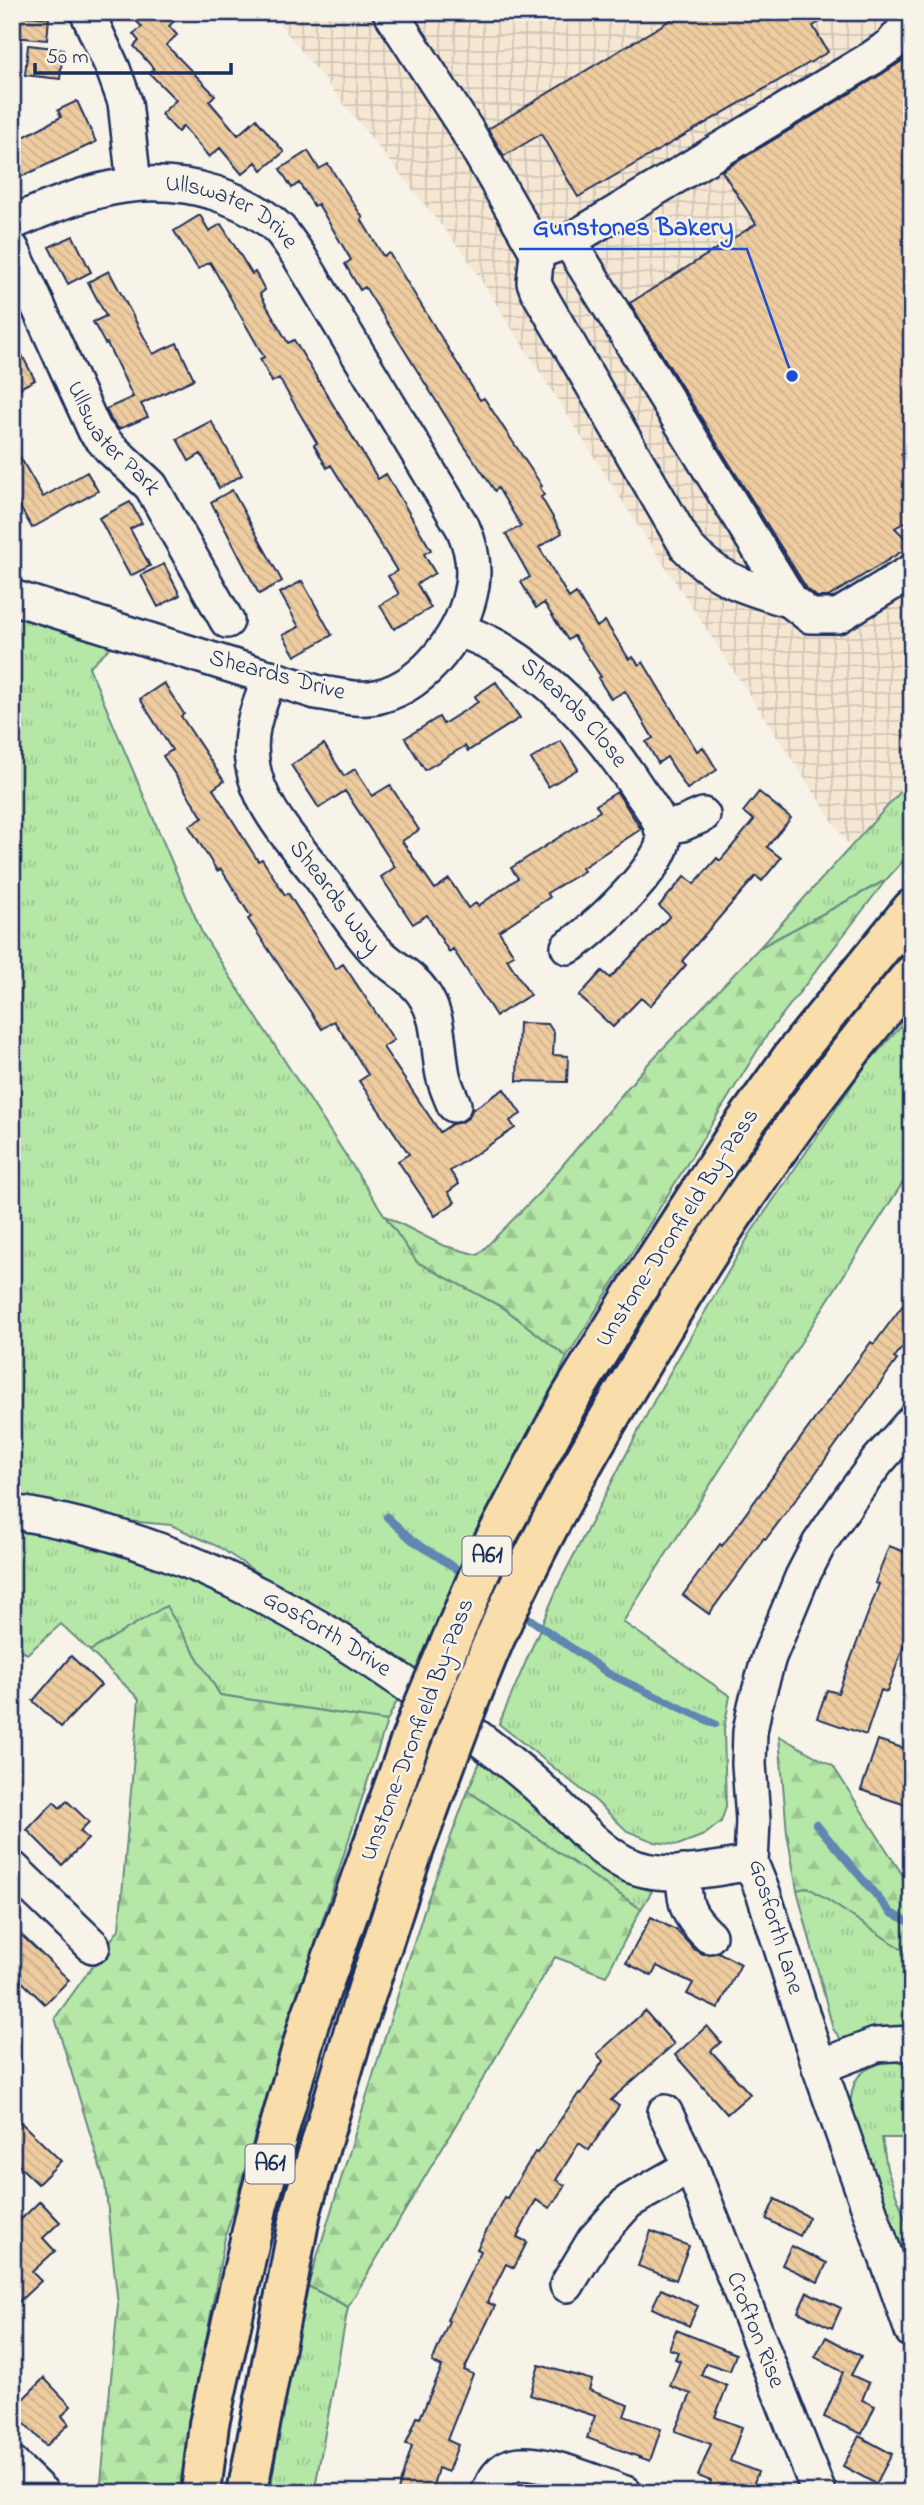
<svg xmlns="http://www.w3.org/2000/svg" width="924" height="2505" font-family="'Indie Flower',sans-serif">
<defs>
<pattern id="industrial-grid" width="8" height="8" patternUnits="userSpaceOnUse" patternTransform="scale(1.75)"><rect width="8" height="8" fill="#f5e7d2"/><path d="M0 4h8M4 0v8" fill="none" stroke="#d1c6b7"/></pattern>
<pattern id="grass-tufts" width="24" height="20" patternUnits="userSpaceOnUse" patternTransform="scale(1.75)"><rect width="24" height="20" fill="#b5e7a7"/><path d="M3 7l-1-3M5 7V3M7 7l1-3M15 17l-1-3M17 17v-4M19 17l1-3" fill="none" stroke="#9bc692"/></pattern>
<pattern id="forest-firs" width="22" height="20" patternUnits="userSpaceOnUse" patternTransform="scale(1.75)"><rect width="22" height="20" fill="#b5e7a7"/><path d="M5 1l3.5 6h-7zM16 11l3.5 6h-7z" fill="#9bc692"/></pattern>
<pattern id="building-back-hatch" width="6" height="6" patternUnits="userSpaceOnUse" patternTransform="scale(1.75)"><rect width="6" height="6" fill="#efcca0"/><path d="M-1 5l2 2M0 0l6 6M5-1l2 2" fill="none" stroke="#ccb08c"/></pattern>
</defs>
<rect width="100%" height="100%" fill="#f7f3e8"/>
<filter id="ink" filterUnits="userSpaceOnUse"><feTurbulence type="fractalNoise" baseFrequency=".0143" numOctaves="2"/><feDisplacementMap in="SourceGraphic" scale="14" xChannelSelector="R" yChannelSelector="G"/><feConvolveMatrix kernelMatrix="1 2 1 2 8 2 1 2 1" color-interpolation-filters="sRGB"/></filter>
<g filter="url(#ink)">
<path fill="url(#industrial-grid)" d="M270,12H912V779L849,846L637,524L465,255Z"/>
<path fill="url(#grass-tufts)" stroke="#688b82" stroke-width="2" d="M12,611L117,641L89,667L202,933L385,1216L417,1262L504,1308L567,1357L416,1680L219,1547L171,1525L106,1519L38,1499L12,1496Z
M912,779V851L886,880L759,948Z
M912,1014V1168L623,1622L730,1696L724,1729L726,1807L721,1822L704,1835L678,1845L655,1842L627,1831L597,1802L499,1724L560,1582L657,1395L750,1234L865,1066Z
M12,1528L73,1541L203,1582L296,1632L398,1699L387,1721L220,1695L166,1606L90,1651L61,1624L27,1654L12,1641Z
M481,1759L540,1805L597,1861L627,1883L652,1891L641,1909L468,1791Z
M808,1887L912,1956V2036L845,2044L833,2029L797,1890Z
M891,2060L912,2067V2138H882L887,2169L912,2238V2285L850,2109C852,2075 859,2070 891,2060Z
M308,2286L348,2307L314,2493H270L290,2363Z"/>
<path fill="url(#forest-firs)" stroke="#688b82" stroke-width="2" d="M886,880L769,1032L567,1357L504,1308L417,1262L385,1216L442,1245L478,1255L540,1192L645,1067L759,948Z
M166,1606L220,1695L387,1721L274,2071L225,2237L185,2454L181,2493H100L118,2305L105,2183L55,2018L119,1929L139,1699L90,1651Z
M779,1736L833,1766L909,1885L912,1886V1956L808,1887L797,1890L787,1833Z
M468,1791L641,1909L606,1976L555,1957L348,2307L308,2286L426,1904Z"/>
<g fill="none" stroke-linecap="round" stroke-linejoin="round">
<path stroke="#5e87b1" stroke-width="8" d="M387,1517L412,1540L469,1577
M517,1610L609,1674L715,1724
M816,1824L891,1913L912,1923"/>
</g>
<path fill="url(#building-back-hatch)" stroke="#1b2f5e" stroke-width="2" d="M128,12H184L169,26L177,35L166,45L215,95L209,101L238,135L256,119L284,152L262,170L256,162L242,174L220,148L209,157L183,126L178,132L161,114L176,100L150,74L154,69L134,46L139,41L133,34L142,27Z
M684,12H837L813,26L828,52L578,197L541,134L504,156L488,129Z
M15,15L49,18L47,40L13,37Z
M28,45L63,49L60,79L25,75Z
M912,50V447L901,454L912,471V518L895,528L912,545L828,597H817L807,589L630,303L756,224L722,171L882,74L902,61Z
M77,101L96,142L12,181V143L61,117L58,110Z
M308,151L319,169L328,164L363,218L361,219L383,256L389,253L480,400L484,398L542,486L540,487L544,495L541,497L562,533L539,547L569,598L576,593L597,627L605,621L629,659L633,657L639,665L643,662L697,751L703,747L717,770L687,789L667,757L658,763L646,742L653,738L625,691L611,699L598,678L601,677L574,636L568,640L544,603L536,608L521,582L530,577L506,534L521,526L498,488L495,491L463,444L365,287L360,290L345,264L351,260L318,204L314,206L299,183L292,188L280,169Z
M200,215L209,231L221,224L252,274L255,272L265,290L260,294L288,343L294,340L378,479L386,474L431,550L424,554L435,573L417,584L431,608L394,629L380,605L399,594L388,576L397,571L331,465L327,468L314,445L317,443L279,378L272,382L260,359L264,357L210,262L198,269L174,231Z
M73,236L91,272L68,284L49,247Z
M109,271L153,354L177,343L194,379L141,404L148,417L119,429L111,420L106,409L133,397L107,343L105,344L93,322L106,316L88,282Z
M12,336L35,380L12,392Z
M211,421L242,475L219,488L201,454L189,461L177,439Z
M12,443L43,497L87,472L98,491L32,528L12,493Z
M232,490L282,581L259,594L211,502Z
M130,502L142,523L130,529L150,566L130,576L99,518Z
M164,564L180,595L158,607L141,575Z
M302,581L332,635L295,656L283,635L299,627L280,593Z
M496,682L520,718L468,751L465,746L425,770L405,738L439,717L443,724L478,702L475,696Z
M164,683L184,714L181,716L224,781L213,789L258,861L262,859L285,895L288,893L336,969L343,964L382,1022L394,1040L383,1047L440,1132L452,1124L462,1122L469,1117L472,1110L504,1089L521,1114L510,1121L515,1128L450,1171L459,1184L448,1192L455,1202L435,1216L398,1161L409,1154L359,1081L368,1075L348,1042L334,1021L322,1029L248,919L251,917L221,869L217,871L189,826L203,818L163,756L172,750L140,699Z
M561,741L578,769L548,787L531,759Z
M324,744L344,776L355,769L372,796L390,785L419,830L402,841L435,889L449,879L468,908L476,903L478,906L518,878L511,868L600,811L596,805L617,792L641,829L582,868L584,871L547,893L550,897L499,931L514,955L507,959L530,995L496,1016L453,949L449,952L427,915L413,924L381,877L395,867L345,791L319,808L291,765Z
M759,792L791,818L767,847L781,858L762,881L756,876L725,911L682,961L686,965L650,1006L641,998L613,1027L579,996L602,971L610,978L670,916L659,906L685,876L694,884L717,858L720,861L754,820L743,812Z
M519,1023L548,1024L554,1033L553,1055L568,1056L567,1082L517,1081Z
M912,1293V1335L894,1358L897,1360L812,1478L766,1539L764,1538L709,1614L683,1595L720,1544L722,1546L871,1342L874,1344Z
M889,1546L910,1554L906,1564L912,1566V1623L887,1692L881,1690L866,1735L817,1718L827,1690L838,1693L879,1584L875,1583Z
M71,1656L101,1685L61,1727L33,1701Z
M878,1740L912,1751V1807L861,1790Z
M67,1801L89,1822L80,1831L88,1839L62,1865L27,1830L54,1802L60,1808Z
M651,1917L676,1930L695,1950L703,1954L718,1952L741,1964L718,2009L687,1994L693,1983L657,1966L652,1976L626,1963Z
M12,1926L69,1980L45,2004L12,1972Z
M645,2011L674,2044L611,2100L619,2106L589,2150L579,2143L556,2180L565,2185L550,2208L536,2200L517,2237L527,2242L514,2268L506,2264L487,2302L495,2306L464,2370L473,2374L447,2440L458,2445L448,2472L438,2468L431,2493H397L412,2446L406,2444L417,2417L420,2418L442,2367L432,2362L449,2321L447,2320L481,2251L477,2249L504,2197L507,2198L535,2152L537,2153L579,2093L581,2094L603,2061L597,2054Z
M707,2026L721,2042L711,2051L750,2094L727,2114L675,2055Z
M12,2114L61,2161L38,2184L12,2159Z
M775,2199L809,2217L800,2236L766,2219Z
M40,2201L60,2222L43,2238L55,2251L32,2272L41,2281L12,2308V2228Z
M651,2231L689,2246L676,2280L638,2266Z
M791,2246L827,2263L818,2282L782,2265Z
M661,2289L698,2306L689,2326L652,2308Z
M807,2292L841,2308L832,2328L798,2312Z
M676,2330L736,2354L730,2371L706,2363L701,2375L727,2386L715,2417L742,2427L730,2461L758,2472L750,2493H721L709,2488L711,2481L698,2476L711,2444L675,2431L691,2394L670,2386L680,2361L675,2359L678,2352L669,2349Z
M826,2337L861,2356L851,2375L869,2383L862,2400L875,2406L862,2434L824,2417L843,2372L815,2357Z
M539,2365L592,2380L589,2390L628,2405L624,2416L661,2429L650,2461L587,2438L595,2416L530,2395Z
M44,2378L71,2406L62,2416L69,2424L46,2446L12,2410Z
M859,2436L892,2454L876,2484L843,2466Z"/>
<g fill="none" stroke-linecap="round" stroke-linejoin="round">
<g stroke="#1b2f5e" stroke-width="38">
<g id="minor">
<path d="M87,12L113,69L125,102L134,184"/>
<path d="M390,12L466,129L537,252L569,241L791,601L810,616H838L912,571"/>
<path id="s1" d="M12,223C79,193 142,170 215,193C239,201 262,212 280,230C287,238 293,248 299,256L463,528C471,546 475,565 472,585C465,631 427,684 380,696C360,702 337,695 316,692L12,597"/>
<path d="M569,241L872,58L891,45L912,20"/>
<path id="s2" d="M12,249L95,431L110,448L151,486L227,621"/>
<path d="M537,252L534,282L537,290L687,547C719,582 748,587 791,601"/>
<path id="s3" d="M458,629C472,635 488,641 501,649C559,684 602,733 638,789C648,803 665,823 663,841C661,867 591,934 568,947"/>
<path id="s4" d="M270,677C264,693 256,711 253,728C242,786 280,826 314,869C335,895 352,926 375,950C390,966 411,975 423,993C441,1019 437,1046 443,1075C445,1085 450,1095 454,1105"/>
<path d="M661,828L682,824L703,815"/>
<path d="M912,1422L877,1462L851,1497L819,1544L802,1577L769,1657L755,1706L750,1732L749,1764L753,1820L751,1863L764,1895L821,2072L912,2331"/>
<path id="s5" d="M12,1512C190,1538 350,1636 489,1746C507,1760 525,1774 542,1790C569,1814 592,1846 625,1863C662,1882 712,1869 751,1863"/>
<path d="M12,1868L93,1946"/>
<path d="M683,1872C685,1905 685,1913 709,1936"/>
<path d="M819,2067L876,2045L912,2043"/>
<path id="s6" d="M665,2112L691,2166L819,2493"/>
<path d="M567,2285L594,2240L628,2202L691,2166"/>
<path d="M12,2464L42,2493"/>
<path d="M488,2493C492,2483 498,2472 508,2467C532,2454 599,2484 625,2493"/>
</g>
</g>
<g stroke="#1b2f5e" stroke-width="44">
<path id="highway" d="M639,1286L735,1137L793,1056L912,909
M677,1303C747,1187 825,1079 912,975
M201,2493L209,2424L258,2204L309,2023L373,1845
M247,2493L301,2211L353,2034L411,1857"/>
</g>
<use href="#minor" stroke="#f7f3e8" stroke-width="33"/>
<use href="#highway" stroke="#f9deab" stroke-width="38"/>
<g stroke="#1b2f5e" stroke-width="44" stroke-linecap="butt">
<path id="highway-bridge" d="M373,1845L419,1717L489,1551L569,1400L639,1286
M411,1857C447,1761 480,1663 526,1571C571,1479 625,1391 677,1303"/>
</g>
<use href="#highway-bridge" stroke="#f9deab" stroke-width="38"/>
</g>
</g>
<g text-anchor="middle" dominant-baseline="central" stroke-width="5" stroke-linejoin="round" paint-order="stroke">
<g fill="#f7f3e8" stroke="#5d6a87" stroke-width="2">
<rect x="462.5" y="1536.5" width="49" height="39" rx="5"/>
<rect x="245.5" y="2144.5" width="49" height="39" rx="5"/>
</g>
<g font-size="23" font-weight="bold" fill="#1b2f5e">
<text x="487" y="1556">A61</text>
<text x="270" y="2164">A61</text>
</g>
<g font-size="24" fill="#1b2f5e" stroke="#f7f3e8">
<text stroke="none"><textPath href="#s1" startOffset="233">Ullswater Drive</textPath></text>
<text stroke="none"><textPath href="#s2" startOffset="217">Ullswater Park</textPath></text>
<text transform="translate(277 676) rotate(15)">Sheards Drive</text>
<text stroke="none"><textPath href="#s3" startOffset="145">Sheards Close</textPath></text>
<text stroke="none"><textPath href="#s4" startOffset="248">Sheards Way</textPath></text>
<text transform="translate(678 1228) rotate(-57)">Unstone-Dronfield By-Pass</text>
<text stroke="none"><textPath href="#s5" startOffset="340">Gosforth Drive</textPath></text>
<text transform="translate(418 1730) rotate(-69)">Unstone-Dronfield By-Pass</text>
<text transform="translate(775 1927) rotate(73)">Gosforth Lane</text>
<text stroke="none"><textPath href="#s6" startOffset="236">Crofton Rise</textPath></text>
</g>
</g>
<path fill="none" stroke="#1d4ed8" stroke-width="2.5" d="M792 376L747 249H519"/>
<circle fill="#1d4ed8" stroke="#f7f3e8" stroke-width="2.5" cx="792" cy="376" r="7"/>
<g font-size="26" text-anchor="middle" font-weight="bold" fill="#1d4ed8" stroke="#f7f3e8" stroke-width="5" stroke-linejoin="round" paint-order="stroke">
<text x="633" y="235">Gunstones Bakery</text>
</g>
<rect width="924" height="2505" fill="none" stroke="#f7f3e8" stroke-width="42"/>
<rect x="21" y="21" width="882" height="2463" fill="none" stroke="#1b2f5e" stroke-width="2.5" filter="url(#ink)"/>
<path d="M35 63v10h196v-10" fill="none" stroke="#1b2f5e" stroke-width="3.5"/>
<text x="46" y="63" font-size="21" fill="#1b2f5e" stroke="#f7f3e8" stroke-width="5" paint-order="stroke">50 m</text>
</svg>
